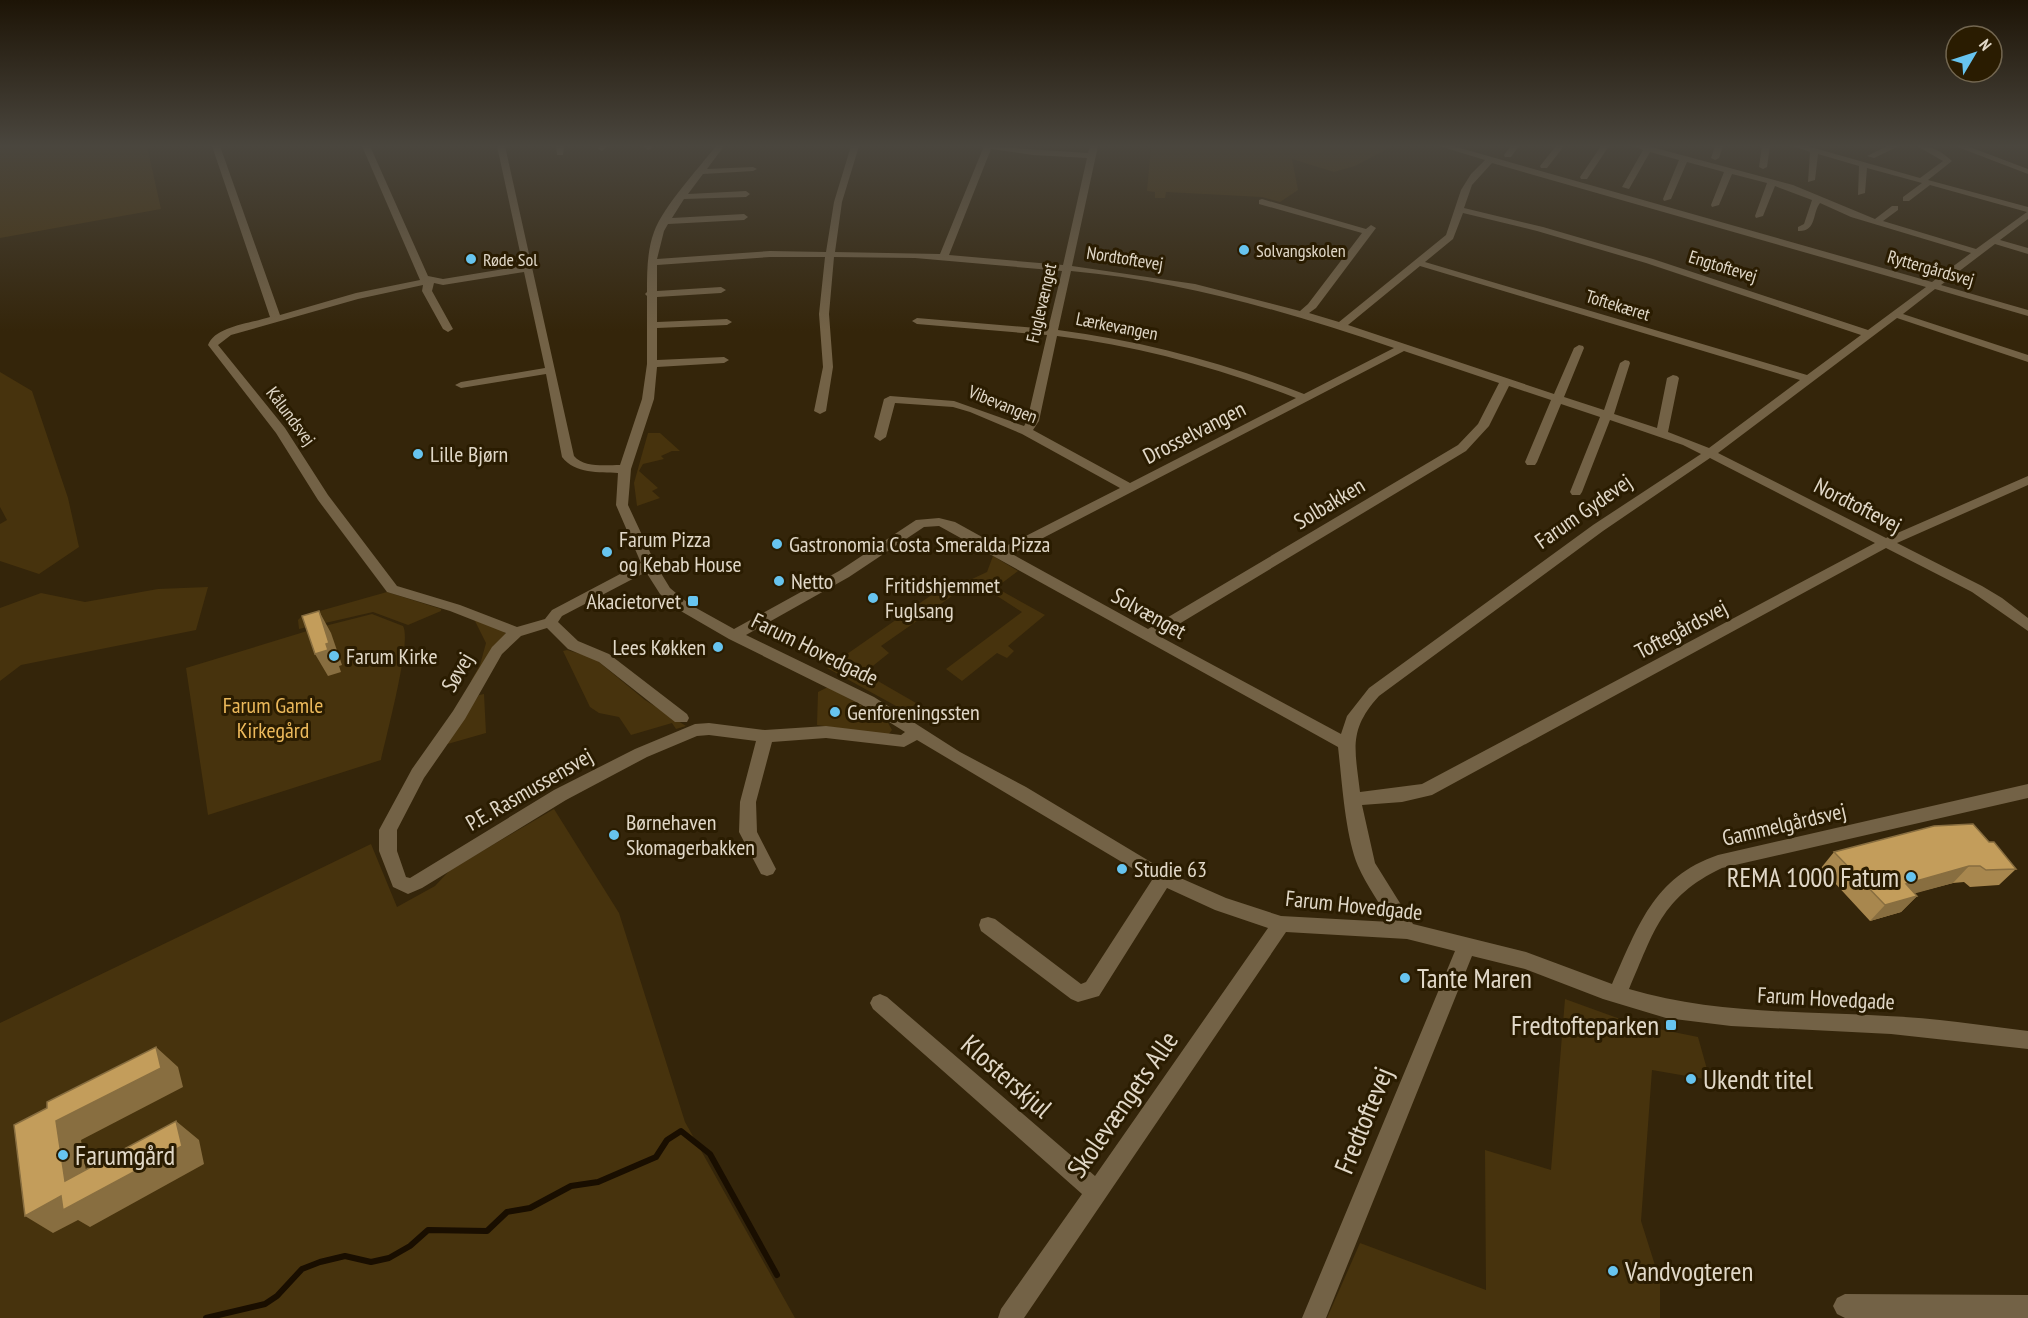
<svg xmlns="http://www.w3.org/2000/svg" width="2028" height="1318" font-family="'PT Sans Narrow',sans-serif">
<rect width="100%" height="100%" fill="#34250a"/>
<path fill="#47330d" d="M0,146H147L161,209L0,238Z
M1151,146H1393L1355,166L1334,172L1292,159L1298,190L1280,202L1262,197L1166,192L1165,198H1155V192L1147,191Z
M0,372L32,391L68,498L79,547L39,574L0,561V524L7,520L0,507Z
M648,433H660L680,451H672L661,456L664,459L643,464L639,471L658,488L652,491L660,498L637,506L634,483Z
M993,556L1018,571L990,592L972,582L932,610L939,615L932,620L924,616L881,646L889,653L864,673L916,703L907,712L827,668L953,580L972,579L987,572Z
M208,587L196,630L21,665L0,681V608L41,593L85,602L158,589Z
M1000,590L1045,615L1008,646L1014,651L1007,658L997,653L962,681L946,669L1022,612L994,594Z
M387,592L441,609V611L408,625L373,612L299,629L298,620L302,616Z
M372,614L403,626C412,641 386,736 381,760L208,815L186,668L317,628Z
M474,619L502,630L507,635L475,682L471,681L480,665L486,643Z
M567,650L594,658L645,700L686,726L676,729L672,723L631,735L619,717L599,713L590,707L563,651Z
M828,687L886,719L892,730L888,735L817,725L818,692Z
M484,694L486,733L444,745L479,695Z
M554,809L619,913L685,1122L795,1318H0V1023L371,844L397,907L435,886L450,870Z
M1565,999L1634,1024L1698,1037L1710,1080L1652,1070L1641,1221L1660,1281V1318H1327L1360,1243L1486,1290L1485,1150L1551,1170Z"/>
<g fill="none" stroke-linecap="round" stroke-linejoin="round">
<path stroke="#190e00" stroke-width="6" d="M206,1318L265,1304L277,1296L302,1269L320,1262L345,1256L371,1262L389,1258L410,1246L428,1230L487,1231L507,1212L530,1208L571,1186L598,1182L656,1157L667,1140L681,1131L710,1154L777,1275"/>
<path fill="#736246" fill-rule="evenodd" d="M212,146H220L280,315L356,293L420,280L362,146H370L428,276L443,279L523,266L497,146H505L574,456C584,468 606,465 620,465L642,399L647,364V296L645,294L647,292C647,272 647,251 654,232C663,207 698,169 716,146H724L707,169L753,167L757,169L753,171L703,174L688,194L746,191L750,194L746,197L684,199L672,218L744,214L748,217L744,220L668,224L664,231L657,259L770,251L826,252L834,202L851,146H859L842,202L835,252L940,254L984,146L1088,153L1090,146H1098L1072,266L1195,284L1300,311L1308,304L1362,233L1259,204V200L1262,199L1366,229L1371,225L1376,228L1316,308L1309,313L1339,322L1446,235L1461,190L1471,174L1485,160L1439,146H1453L1932,282L1971,253L1851,217L1820,203C1812,213 1817,232 1798,231V227L1804,224L1812,200L1775,186L1763,216L1756,218L1755,216L1767,183L1732,174L1719,205L1712,207L1711,205L1724,172L1687,162L1671,199L1664,201L1663,199L1679,160L1650,152L1629,189L1622,187L1643,150L1634,146H1648L1793,185L1875,219L1892,206H1898V210L1883,221L1976,249L2027,212L1930,185L1909,201H1903V197L1922,183L1867,168L1865,193L1858,195L1859,166L1818,154L1815,180L1808,182L1810,152L1793,146H1807L1920,178L1943,161L1917,146C1932,146 1941,151 1952,161L1928,180L2028,207V219L2000,240L2028,248V254L1995,244L1941,285L2028,310V316L1935,289L1903,314L2028,355V362L1897,318L1718,453L1886,538L2028,476V485L1897,543L1982,586L2002,598L2028,618V631L1972,592L1886,548L1432,795L1402,802L1362,805L1375,863L1413,924L1526,952L1612,984C1638,927 1653,877 1718,855L2028,784V798L1722,868C1661,897 1654,932 1629,989C1712,1014 1801,1011 1887,1016C1934,1018 1981,1025 2028,1031V1049L1891,1034L1731,1026L1666,1018L1603,999L1525,969L1472,956L1326,1318H1302L1455,951L1407,939L1286,932L1024,1318H998L1001,1309L1082,1194L873,1009L870,1003L873,997L880,994L887,997L1095,1176L1268,928L1215,910L1167,888L1099,996L1078,1002L1071,999L981,931L979,925L981,919L988,917L995,919L1081,984L1086,982L1152,880L917,740L904,747L826,738L772,742L756,802L757,832L776,869L773,874L767,876L761,874L739,832L740,802L756,741L709,735L697,736L647,757L566,800L422,888L408,894L393,887L379,851V830L412,769L453,711L492,647L506,633L450,611L387,592L318,500L276,433L208,345C215,326 252,323 270,317ZM991,149L1033,155L1087,158L1063,265L949,255ZM1492,163L1926,287L1868,330L1653,259L1543,227L1464,208L1472,185ZM1463,213L1537,231L1646,263L1861,335L1807,375L1425,262L1453,239ZM770,257H825L819,314L823,367L814,411L820,414L826,411L833,367L829,314L834,257L915,258L1062,271L1048,329L917,318L912,321L917,324L1047,335L1027,421L1024,426L954,401L890,396L884,399L874,437L880,441L886,437L895,403L953,407L970,412L1022,434L1120,488L1002,548L955,522L939,518L916,520L839,571L734,629L689,604L670,588L656,565L628,505L631,469L654,399L657,367L724,363L729,360L724,357L657,360V328L727,325L732,322L727,319L657,322V297L721,293L726,290L721,287L657,291V265ZM1420,266L1800,380L1709,448L1668,432L1679,378L1677,376L1673,375L1667,378L1657,428L1614,414L1630,363L1629,361L1625,360L1620,363L1604,410L1564,397L1584,348L1583,346L1579,345L1574,348L1554,394L1348,325ZM1071,271C1182,281 1289,312 1394,348L1304,394C1225,363 1143,341 1058,330ZM524,272L545,368L461,382L455,385L461,388L546,374L562,457C575,474 599,472 618,473L616,505L641,563L552,610L545,619L517,627L460,605L397,586L328,495L285,428L218,345L231,335L358,299L423,285L422,291L443,329L448,332L453,329L432,291L434,283L443,285ZM1057,336C1139,346 1219,368 1296,398L1130,483L1033,430L1039,421ZM1404,351L1499,383L1478,424L1458,445L1148,629L1012,554ZM1509,386L1551,400L1525,462L1527,465H1535L1537,462L1561,404L1600,417L1570,492L1572,495H1580L1582,492L1610,420L1683,445L1701,454L1593,525L1369,688L1347,716L1341,734L1159,636L1466,451L1489,426ZM1710,458L1875,543L1422,784L1360,792C1355,749 1348,730 1379,696L1603,531ZM939,526L1338,747C1342,781 1345,835 1358,866C1367,886 1380,904 1391,922L1281,916L1226,898L1169,873L1026,787L960,752L874,697L746,635L849,577L924,527ZM646,572L660,594L679,610L729,639L862,705L905,732L901,735L826,726L765,730L709,723L695,724L635,749L554,790L410,878L406,877L397,851V830L424,778L465,719L502,654L521,636L547,628L568,649L599,662L675,722H687L689,718L687,714L609,654L578,641L558,622L562,616Z
M556,146H564L563,155H557Z
M599,146H607L602,151L598,149Z
M644,146H652V148L648,150Z
M1511,146H1519L1511,157H1505L1504,155Z
M1556,146H1564L1547,168H1541L1540,166Z
M1601,146H1609L1587,179H1581L1580,177Z
M1715,146H1723L1719,158L1715,160L1711,158Z
M1762,146H1770L1767,167L1763,169L1759,167Z
M1887,146H1899L1874,158L1867,156Z
M1955,146H1967L2028,169V174Z
M1845,1294L2028,1295V1318H1845L1837,1314L1833,1306L1837,1298Z"/>
</g>
<path fill="#a8874e" d="M1989,842L2016,869L1999,885L1970,887L1964,882L1953,883L1914,893L1917,896L1901,912L1870,921L1821,868L1834,852Z"/>
<path fill="#886e40" d="M319,611L331,633L342,665L339,666L341,672L328,676L315,654Z
M1969,866L1953,883L1891,900L1906,884Z
M1917,896L1901,912L1870,921L1885,905Z
M156,1047L178,1067L183,1087L81,1140L90,1195L176,1121L199,1140L204,1164L90,1227L78,1220L53,1233L25,1216L65,1181L56,1121Z"/>
<path fill="#c39d5b" stroke="#886e40" stroke-width="1.5" d="M319,611L329,643L326,644L328,650L315,654L302,616Z
M1973,824L1989,842H1994L2016,869L1986,870L1980,866H1969L1906,884L1917,896L1885,905L1834,852L1934,826Z
M156,1047L161,1068L56,1121L65,1181L176,1121L182,1146L63,1210L61,1196L25,1216L14,1125L47,1108V1102Z"/>
<linearGradient id="sky" x2="0" y2="1"><stop stop-color="#1d1406"/><stop offset="0.44" stop-color="#4a463e"/><stop offset="1" stop-color="#4a463e" stop-opacity="0"/></linearGradient>
<rect width="2028" height="331" fill="url(#sky)"/>
<g fill="#67c4ef" stroke="#2a1c01" stroke-width="2">
<circle cx="1244" cy="250" r="6"/>
<circle cx="471" cy="259" r="6"/>
<circle cx="418" cy="454" r="6"/>
<circle cx="777" cy="544" r="6"/>
<circle cx="607" cy="552" r="6"/>
<circle cx="779" cy="581" r="6"/>
<circle cx="873" cy="598" r="6"/>
<rect x="687" y="595" width="12" height="12" rx="3"/>
<circle cx="718" cy="647" r="6"/>
<circle cx="334" cy="656" r="6"/>
<circle cx="835" cy="712" r="6"/>
<circle cx="614" cy="835" r="6"/>
<circle cx="1122" cy="869" r="6"/>
<circle cx="1911" cy="877" r="6"/>
<circle cx="1405" cy="978" r="6"/>
<rect x="1665" y="1019" width="12" height="12" rx="3"/>
<circle cx="1691" cy="1079" r="6"/>
<circle cx="63" cy="1155" r="6"/>
<circle cx="1613" cy="1271" r="6"/>
</g>
<g text-anchor="middle" dominant-baseline="central" stroke-width="6" stroke-linejoin="round" paint-order="stroke">
<g font-size="18" fill="#e1d8c8" stroke="#2a1c01" text-anchor="start">
<text x="1256" y="250">Solvangskolen</text>
<text x="483" y="259">Røde Sol</text>
</g>
<g font-size="18" fill="#e1d8c8" stroke="#2a1c01">
<text transform="translate(1125 258) rotate(9)">Nordtoftevej</text>
<text transform="translate(1723 266) rotate(17)">Engtoftevej</text>
<text transform="translate(1931 268) rotate(16)">Ryttergårdsvej</text>
<text transform="translate(1041 303) rotate(-77)">Fuglevænget</text>
<text transform="translate(1618 305) rotate(17)">Toftekæret</text>
<text transform="translate(1117 326) rotate(11)">Lærkevangen</text>
<text transform="translate(1003 404) rotate(22)">Vibevangen</text>
<text transform="translate(291 416) rotate(53)">Kålundsvej</text>
</g>
<g font-size="22" fill="#e1d8c8" stroke="#2a1c01">
<text transform="translate(1194 432) rotate(-27)">Drosselvangen</text>
<text transform="translate(1329 503) rotate(-31)">Solbakken</text>
<text transform="translate(1858 505) rotate(27)">Nordtoftevej</text>
<text transform="translate(1583 511) rotate(-35)">Farum Gydevej</text>
<text transform="translate(1149 613) rotate(29)">Solvænget</text>
<text transform="translate(1681 629) rotate(-28)">Toftegårdsvej</text>
<text transform="translate(815 649) rotate(26)">Farum Hovedgade</text>
<text transform="translate(457 672) rotate(-60)">Søvej</text>
<text transform="translate(529 789) rotate(-30)">P.E. Rasmussensvej</text>
<text transform="translate(1784 824) rotate(-13)">Gammelgårdsvej</text>
<text transform="translate(1354 905) rotate(6)">Farum Hovedgade</text>
<text transform="translate(1826 998) rotate(3)">Farum Hovedgade</text>
</g>
<g font-size="22" fill="#e1d8c8" stroke="#2a1c01" text-anchor="start">
<text x="430" y="454">Lille Bjørn</text>
<text x="619" y="539">Farum Pizza<tspan x="619" dy="25">og Kebab House</tspan></text>
<text x="789" y="544">Gastronomia Costa Smeralda Pizza</text>
<text x="791" y="581">Netto</text>
<text x="885" y="585">Fritidshjemmet<tspan x="885" dy="25">Fuglsang</tspan></text>
<text x="681" y="601" text-anchor="end">Akacietorvet</text>
<text x="706" y="647" text-anchor="end">Lees Køkken</text>
<text x="346" y="656">Farum Kirke</text>
<text x="847" y="712">Genforeningssten</text>
<text x="626" y="822">Børnehaven<tspan x="626" dy="25">Skomagerbakken</tspan></text>
<text x="1134" y="869">Studie 63</text>
</g>
<g font-size="22" fill="#ecb95b" stroke="#2a1c01">
<text x="273" y="705">Farum Gamle<tspan x="273" dy="25">Kirkegård</tspan></text>
</g>
<g font-size="27" fill="#e1d8c8" stroke="#2a1c01" text-anchor="start">
<text x="1899" y="877" text-anchor="end">REMA 1000 Fatum</text>
<text x="1417" y="978">Tante Maren</text>
<text x="1659" y="1025" text-anchor="end">Fredtofteparken</text>
<text x="1703" y="1079">Ukendt titel</text>
<text x="75" y="1155">Farumgård</text>
<text x="1625" y="1271">Vandvogteren</text>
</g>
<g font-size="27" fill="#e1d8c8" stroke="#2a1c01">
<text transform="translate(1007 1076) rotate(41)">Klosterskjul</text>
<text transform="translate(1122 1104) rotate(-55)">Skolevængets Alle</text>
<text transform="translate(1363 1120) rotate(-68)">Fredtoftevej</text>
</g>
</g>
<g transform="translate(1974 54) rotate(51)"><circle r="28" fill="#2a1c01" stroke="#736751" stroke-width="1.5"/>
<path d="M0-4.5L10 22L0 15L-10 22Z" fill="#67c4ef"/>
<text y="-9" font-size="16" font-weight="bold" text-anchor="middle" fill="#e1d8c8">N</text>
</g>
</svg>
